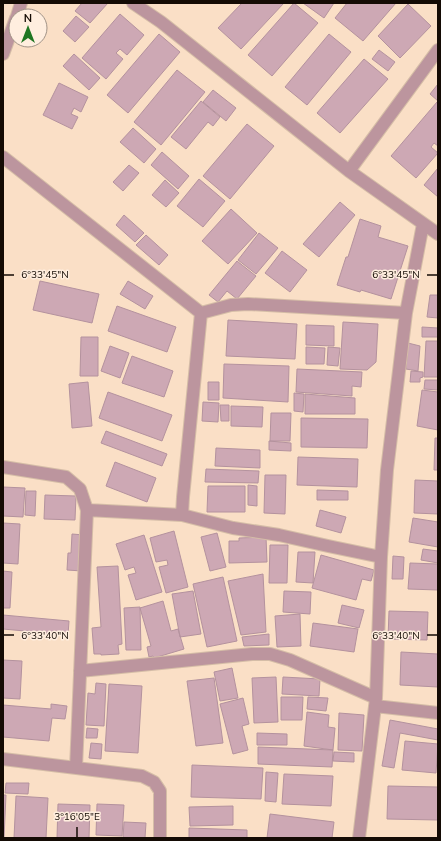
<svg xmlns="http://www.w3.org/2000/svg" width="441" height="841" font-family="Mulish,sans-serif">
<rect width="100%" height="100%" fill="#fadfc6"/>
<path fill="#cda8b4" stroke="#b4929e" d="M82,3H108L90,23L75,11Z
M242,3H284L241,49L218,28Z
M294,3L318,23L272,76L248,55Z
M303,3H334L324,18Z
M347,3H396L363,41L335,18Z
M408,4L431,26L400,58L378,36Z
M120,14L144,35L127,55L120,49L116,53L123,59L106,79L82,58Z
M76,16L89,27L75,42L63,31Z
M159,34L180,52L128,113L107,95Z
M329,34L351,52L307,105L285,87Z
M379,50L395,62L388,71L372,59Z
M74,54L100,78L89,90L63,66Z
M364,59L388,79L340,133L317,113Z
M177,70L205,92L161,145L134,122Z
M59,83L88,97L81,112L74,108L71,114L78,117L72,129L43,115Z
M438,84V101L430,94Z
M213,90L236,108L226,121L203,102Z
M201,101L220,117L213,126L208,122L186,149L171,137Z
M437,102L438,103V146L434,143L431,147L438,153L416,178L391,156Z
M247,124L274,146L230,199L203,176Z
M133,128L156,149L144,163L120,142Z
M162,152L189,176L178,189L151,165Z
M129,165L139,173L123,191L113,182Z
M438,168V197L424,185Z
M199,179L225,201L203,227L177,206Z
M165,180L179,193L166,207L152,195Z
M340,202L355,215L319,257L303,244Z
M231,209L257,233L228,264L202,241Z
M124,215L144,233L135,242L116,225Z
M360,219L381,226L378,237L408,246L391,299L361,290L360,292L337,285L346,257H348Z
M259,233L278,248L256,274L238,260Z
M146,235L168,255L159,265L136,245Z
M282,251L307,270L290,292L265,273Z
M237,261L256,276L237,299L227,291L218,302L209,295Z
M40,281L99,294L92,323L33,310Z
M128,281L153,296L145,309L120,294Z
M430,295H438V318L427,317Z
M117,306L176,327L167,352L108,331Z
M228,320L297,324L295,359L226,356Z
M343,322L378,324L376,362L367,370L340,369Z
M306,325L334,326V346L306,345Z
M422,327L438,328V337H422Z
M81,337H98V376H80Z
M426,341H438V377H424Z
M408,343L420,346L418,371L406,369Z
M110,346L129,353L120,378L101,371Z
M306,347L325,348L324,364H306Z
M328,347L340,348L338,366L327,365Z
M132,356L173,371L164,397L122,383Z
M224,364L289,366L288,402L223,398Z
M297,369L362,372L361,387L352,386V396L296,392Z
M411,371L423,372V377L420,378V382H410Z
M425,380H438V390L424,389Z
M88,382L92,426L72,428L69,384Z
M208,382H219V400H208Z
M422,390L438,392V430L417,426Z
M108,392L172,415L162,441L99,418Z
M294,393L304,394L303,412L294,411Z
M305,394L355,398V414H305Z
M203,402L219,403L218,422L202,421Z
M220,405H229V421H221Z
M231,406L263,407L262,427L231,426Z
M271,413H291L290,441H270Z
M301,418L368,419L367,448L301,447Z
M106,431L167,454L162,466L101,443Z
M435,438H438V470H434Z
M269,441L291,443V451L269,450Z
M216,448L260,450V468L215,466Z
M298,457L358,459L357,487L297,485Z
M115,462L156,478L147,502L106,486Z
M206,469L259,471L258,483L205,482Z
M265,475H286L285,514L264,513Z
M415,480L438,481V514L414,513Z
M248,485L257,486V506L248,505Z
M208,486H245V512H207Z
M3,487L25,488L23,517L3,516Z
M317,490L348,491V500H317Z
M26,491H36L35,516L25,515Z
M45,495L76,496L75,520L44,519Z
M320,510L346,517L341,533L316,526Z
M413,518L438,522V547L409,542Z
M3,523L20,524L18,564L3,563Z
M174,531L188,587L166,593L159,567L168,565L167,560L156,562L150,538Z
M217,533L226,567L210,571L201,537Z
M72,534L84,535L82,571L67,570L68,553H71Z
M144,535L162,592L136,600L128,575L136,573L134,567L125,570L116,544Z
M266,537L267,562L229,563V541H239V538Z
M270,545H288L287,583H269Z
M423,549L438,551V563L421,560Z
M298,552H315L313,583L296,582Z
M321,555L374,570L371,581L362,579L356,600L312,588Z
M393,556L404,557L403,579H392Z
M410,563L438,564V590L408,589Z
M118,566L122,644L118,645L119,654L101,655V654H94L92,628L101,627L97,567Z
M3,571L12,572L10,608H3Z
M263,574L266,632L241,635L228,581Z
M223,577L237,641L207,647L193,584Z
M193,591L201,634L180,637L172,594Z
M284,591L311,592L310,614L283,612Z
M163,601L171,631L178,629L184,649L154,658L153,656L149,657L147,647L151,646L140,608Z
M342,605L364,610L359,628L338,623Z
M140,607L141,650H126L124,608Z
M389,611L428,612L427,640L388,639Z
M300,614L301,646L277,647L275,616Z
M3,615L69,621L68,635L3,629Z
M313,623L358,629L354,652L310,646Z
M269,634V645L244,646L242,637Z
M401,652L438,654V687L400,685Z
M3,660L22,661L20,699L3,698Z
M232,668L238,698L220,701L214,672Z
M276,677L278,722L254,723L252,678Z
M283,677L320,679L319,696L282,694Z
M214,678L223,743L196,746L187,681Z
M96,683L106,684L104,726L86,725L88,693L95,694Z
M109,684L142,686L138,753L105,751Z
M281,697H303L302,720H281Z
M308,697L328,698L326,711L307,709Z
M243,698L249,724L242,726L248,750L233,754L220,704Z
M51,704L67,706L65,719L52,718L49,741L3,737V705L51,709Z
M307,712L329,715L328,727L335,728L333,750L304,746Z
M339,713L364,715L362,751L338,750Z
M390,720L438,729V740L400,733L394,768L382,766Z
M87,728L98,729L97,738H86Z
M257,733L287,734V745H257Z
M405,741L438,744L436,773L402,770Z
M91,743L102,744L101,759L89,758Z
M258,747L333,750L332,767L258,764Z
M334,752L354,753V762L333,761Z
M192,765L263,768L261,799L191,797Z
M266,772L278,773L276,802L265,801Z
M284,774L333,776L331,806L282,804Z
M6,783H29L28,794L5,793Z
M388,786L438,787V820L387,819Z
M3,795H6L4,838H3Z
M16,796L48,798L46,838H14Z
M58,804L90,805L89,838H57Z
M97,804L124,805L122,836L96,835Z
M233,806V825L190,826L189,807Z
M270,814L334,822L332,838H267Z
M124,822L146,823L145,838H123Z
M189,828L247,830V838H189Z"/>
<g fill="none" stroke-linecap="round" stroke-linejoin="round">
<g stroke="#d5bda7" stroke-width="14">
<path id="minor" d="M133,3L161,22L349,171L438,234
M17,16L21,3
M3,54L16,18
M3,157L201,313L183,497L182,515
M349,171L438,50
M201,313L231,305L248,304L406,313
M3,467L66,477L80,489L87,510L76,768
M87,510L182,515L233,528L279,535L328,546L381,557
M80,671L252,654H270L290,660L376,698
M375,706L438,713
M3,759L142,776L154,782L160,791V838
M359,838L376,698L381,557L387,470L406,313L423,224"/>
</g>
<use href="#minor" stroke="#bc959e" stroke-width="12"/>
</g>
<path fill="none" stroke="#140b04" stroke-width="1.5" d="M4,275H14M427,275H437M4,635H14M427,635H437M77,827V837"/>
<g font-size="10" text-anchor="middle" fill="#140b04" stroke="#ffeedf" stroke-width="3" stroke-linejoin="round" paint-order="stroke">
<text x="45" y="278">6°33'45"N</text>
<text x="396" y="278">6°33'45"N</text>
<text x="45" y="639">6°33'40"N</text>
<text x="396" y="639">6°33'40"N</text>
<text x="77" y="820">3°16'05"E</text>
</g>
<rect width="441" height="841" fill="none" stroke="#140b04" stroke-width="8"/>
<g transform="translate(28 28)"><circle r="19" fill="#ffeedf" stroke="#a19387"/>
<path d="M0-3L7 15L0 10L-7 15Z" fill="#1f7622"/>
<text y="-6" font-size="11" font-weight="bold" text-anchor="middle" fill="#140b04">N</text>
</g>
</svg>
